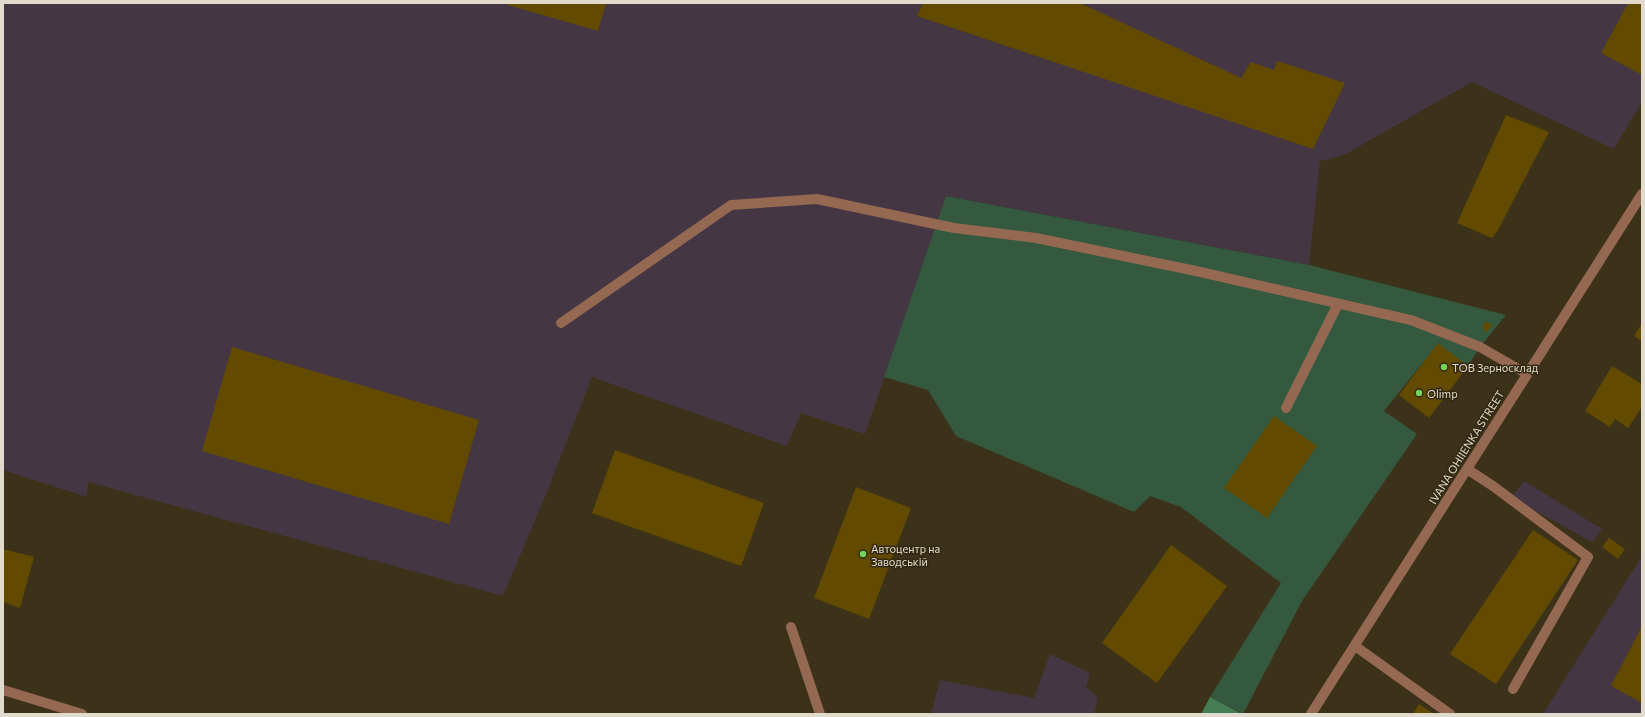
<svg xmlns="http://www.w3.org/2000/svg" width="1645" height="717" font-family="Commissioner,sans-serif">
<rect width="100%" height="100%" fill="#3c321a"/>
<path fill="#443643" d="M3,3H1642V101L1614,149L1472,82L1344,155L1320,161L1309,265L946,196L865,434L801,413L787,446L592,377L545,497L503,596L88,482L87,497L3,470Z
M1524,481L1602,529L1592,542L1511,497Z
M1642,556V714H1543Z
M1050,654L1090,673L1086,688L1098,697L1094,714H931L940,680L1034,698Z"/>
<path fill="#34593e" d="M946,196L1309,265L1506,315L1480,347L1468,366L1438,344L1384,411L1417,434L1302,601L1243,714L1210,697L1281,583L1181,507L1150,496L1134,512L956,436L928,390L884,377Z"/>
<path fill="#447c53" d="M1210,697L1242,714H1201Z"/>
<path fill="#624a00" d="M501,3H606L598,31Z
M923,3H1080L1241,78L1251,62L1274,70L1277,61L1345,83L1313,149L917,16Z
M1628,3H1642V75L1601,53Z
M1506,115L1549,132L1498,230L1492,238L1457,223Z
M1486,321L1492,325L1487,332L1482,328Z
M1642,323V341L1634,336Z
M1438,343L1468,366L1429,418L1399,395Z
M232,347L479,420L449,524L202,451Z
M1612,366L1642,384V407L1628,428L1615,419L1610,427L1585,411Z
M1274,416L1317,446L1267,518L1224,488Z
M615,450L764,503L741,566L592,513Z
M856,487L911,508L869,619L814,598Z
M1533,530L1578,560L1496,684L1450,654Z
M1609,538L1625,549L1618,559L1602,547Z
M1171,545L1227,586L1157,683L1102,643Z
M3,549L34,557L20,608L3,602Z
M1642,626V703L1611,686Z
M1419,704L1434,714H1413Z"/>
<g fill="none" stroke-linecap="round" stroke-linejoin="round">
<path stroke="#956852" stroke-width="10" d="M561,323L731,205L817,199L954,228L1036,238L1196,271L1411,320L1480,347L1527,374
M1286,408L1338,304
M1467,469L1493,486L1588,557L1513,689
M791,627L820,714
M1355,646L1450,714
M3,690L82,714
M1311,714L1642,194"/>
</g>
<g fill="#77d259" stroke="#322810" stroke-width="1.5">
<circle cx="1444" cy="367" r="4"/>
<circle cx="1419" cy="393" r="4"/>
<circle cx="863" cy="554" r="4"/>
</g>
<g text-anchor="middle" dominant-baseline="central" stroke-width="3" stroke-linejoin="round" paint-order="stroke">
<g font-size="11" fill="#e1dbcd" stroke="#322810" text-anchor="start">
<text x="1452" y="367">ТОВ Зерносклад</text>
<text x="1427" y="393">Olimp</text>
<text x="871" y="548">Автоцентр на<tspan x="871" dy="13">Заводській</tspan></text>
</g>
<g font-size="11" fill="#e1dbcd" stroke="#322810">
<text transform="translate(1466 447) rotate(-58)">IVANA OHIIENKA STREET</text>
</g>
</g>
<rect width="1645" height="717" fill="none" stroke="#e1dbcd" stroke-width="8"/>
</svg>
